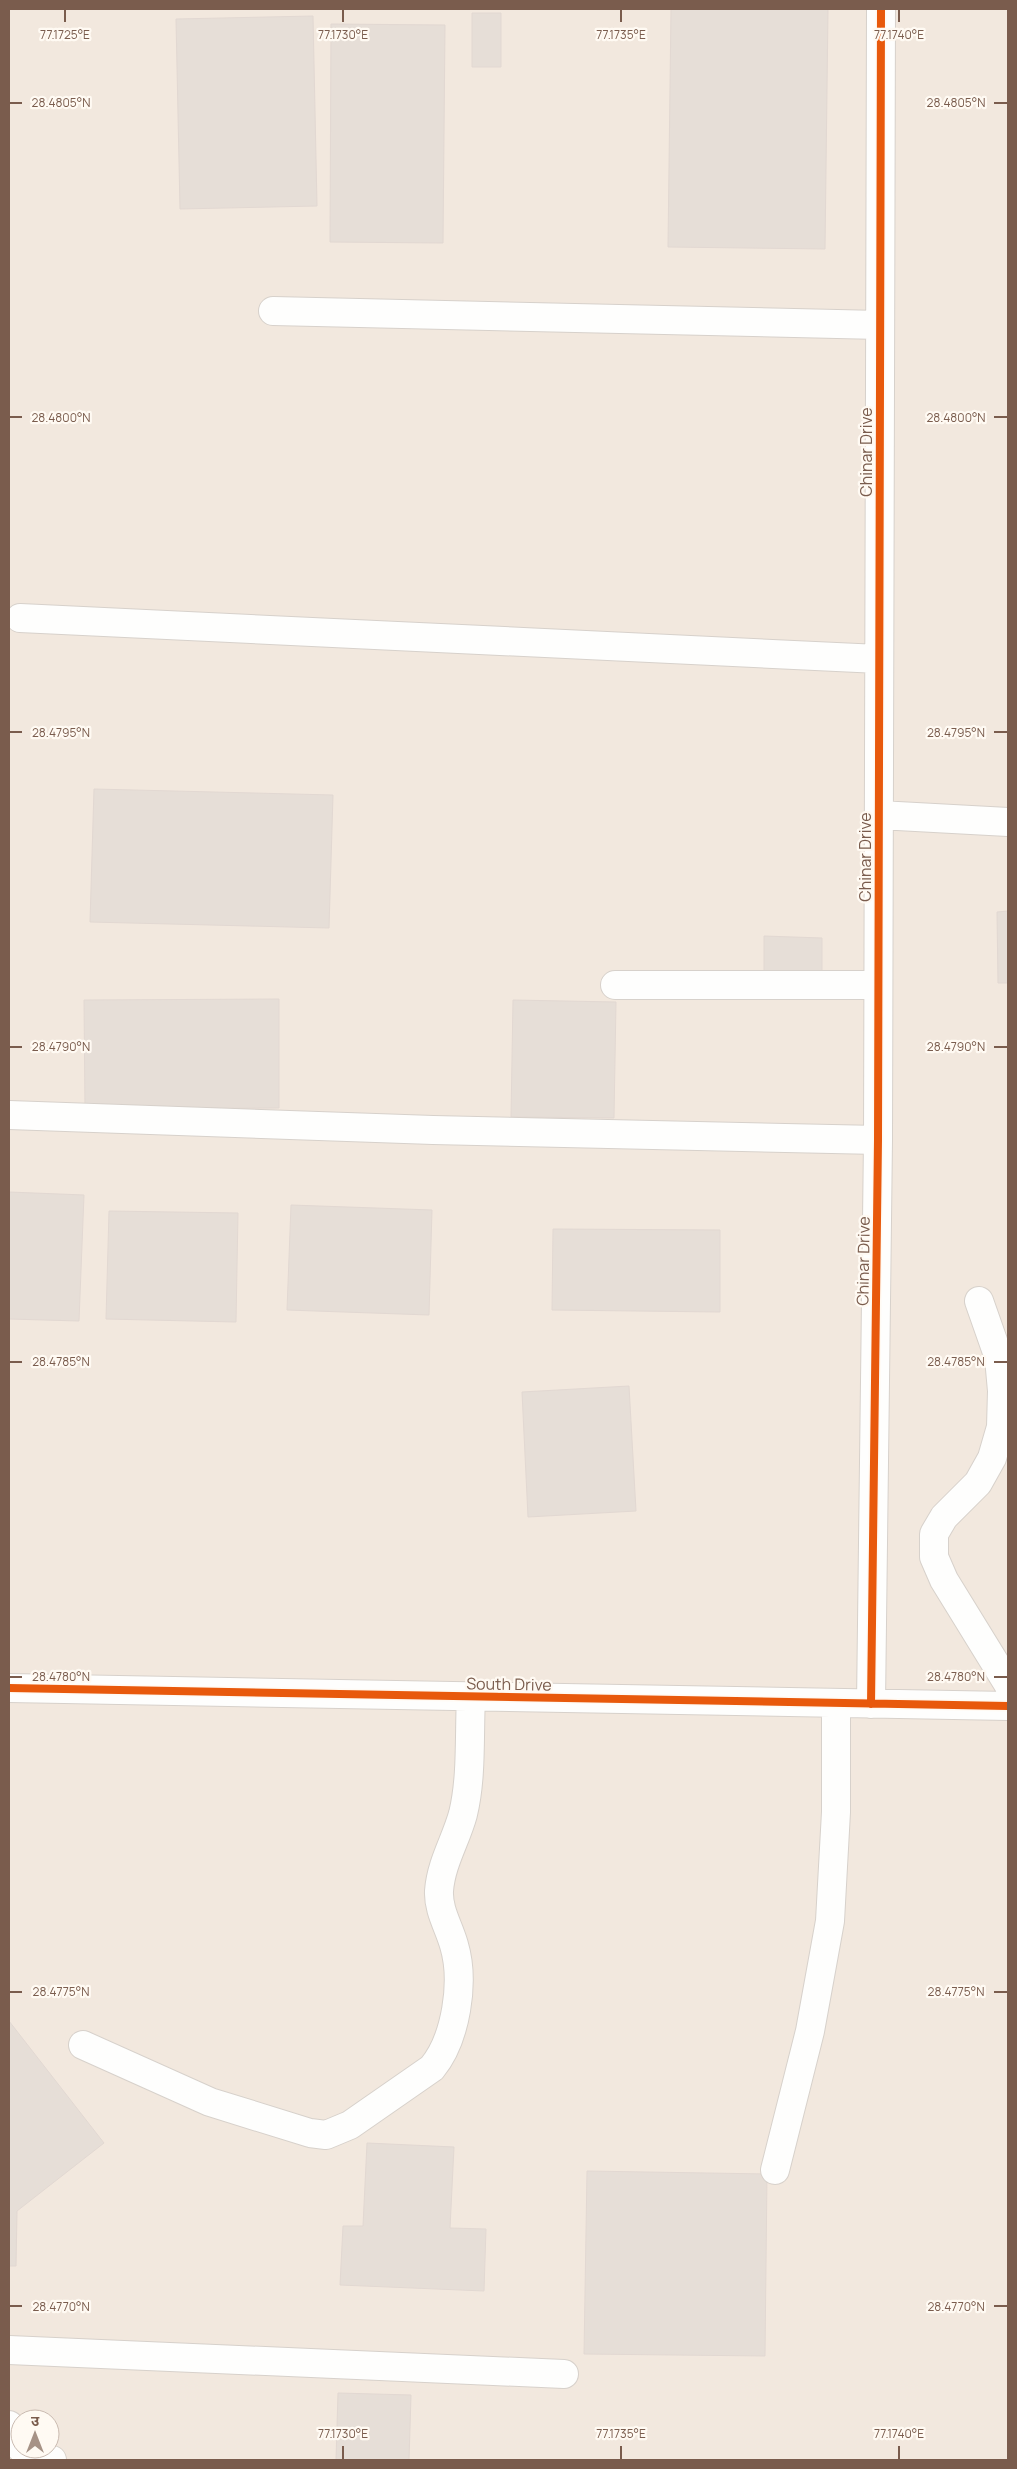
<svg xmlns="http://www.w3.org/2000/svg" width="1017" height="2469" font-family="Manrope,'Noto Sans Devanagari',sans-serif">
<rect width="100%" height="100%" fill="#f9f5f0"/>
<path fill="#f2e8de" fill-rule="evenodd" d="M9,9H1008V2460H9ZM20,2419H50V2449H20Z"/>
<path fill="#e6ded7" stroke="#e2d8d2" d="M671,9H828L825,249L668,247Z
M472,13H501V67H472Z
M313,16L317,206L180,209L176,19Z
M331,24L445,25L443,243L330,242Z
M94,789L333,795L329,928L90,922Z
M1008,911V983H998L997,912Z
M764,936L822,938V972L764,971Z
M279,999V1108L85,1109L84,1000Z
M513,1000L616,1002L614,1118L511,1117Z
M9,1192L84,1195L79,1321L9,1319Z
M291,1205L432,1210L429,1315L287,1310Z
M109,1211L238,1213L236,1322L106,1319Z
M553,1229L720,1230V1312L552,1310Z
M629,1386L636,1511L528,1517L522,1392Z
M9,2021L104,2143L17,2211L16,2266H9Z
M367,2143L454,2147L450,2228L486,2229L484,2291L340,2285L343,2226H363Z
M587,2171L767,2174L765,2356L584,2354Z
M338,2393L411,2395L409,2460H336Z"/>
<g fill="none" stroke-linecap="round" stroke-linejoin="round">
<g stroke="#d7d1cb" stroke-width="30">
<path id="street" d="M273,311L880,325
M20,618L879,659
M879,815L1008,822
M615,985H878
M9,1115L433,1130L878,1140
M979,1301L999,1358L1002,1391L1001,1427L992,1458L978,1483L944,1517L934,1534V1557L944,1580L1008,1684
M9,1688L1008,1706
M871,1704L878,1140L881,9
M83,2045L210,2102L310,2133L326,2135L350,2125L432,2068C456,2039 465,1982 454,1945C449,1927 438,1910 439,1891C441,1863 456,1840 463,1814C472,1777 469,1735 471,1697
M775,2170L810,2031L830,1921L836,1812V1703
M9,2350L564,2374
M9,2425L20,2447
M22,2449L52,2460"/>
</g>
<use href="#street" stroke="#fefefd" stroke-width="28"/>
<g stroke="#fffaf3" stroke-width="11">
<path id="cycleway" d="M9,1688L1008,1706
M871,1704L878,1140L881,9"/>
</g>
<use href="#cycleway" stroke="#e8590c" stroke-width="8"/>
</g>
<path fill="none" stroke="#7a5c4d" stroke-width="2" d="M65,10V22M343,10V22M621,10V22M899,10V22M10,103H22M994,103H1007M10,417H22M994,417H1007M10,732H22M994,732H1007M10,1047H22M994,1047H1007M10,1362H22M994,1362H1007M10,1677H22M994,1677H1007M10,1992H22M994,1992H1007M10,2306H22M994,2306H1007M343,2446V2459M621,2446V2459M899,2446V2459"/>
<g text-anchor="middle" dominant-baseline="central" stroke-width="4.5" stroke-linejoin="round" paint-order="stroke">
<g font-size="16" fill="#7a5c4d" stroke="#fffaf3">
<text transform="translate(866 452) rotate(-90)">Chinar Drive</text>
<text transform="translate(865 857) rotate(-90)">Chinar Drive</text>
<text transform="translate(863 1261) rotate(-89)">Chinar Drive</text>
<text transform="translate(509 1684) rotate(1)">South Drive</text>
</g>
</g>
<g font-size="12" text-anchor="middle" fill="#7a5c4d" stroke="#fffaf3" stroke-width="4.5" stroke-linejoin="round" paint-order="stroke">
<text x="65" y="39">77.1725°E</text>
<text x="343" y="39">77.1730°E</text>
<text x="621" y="39">77.1735°E</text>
<text x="899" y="39">77.1740°E</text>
<text x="61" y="107">28.4805°N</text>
<text x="956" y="107">28.4805°N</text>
<text x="61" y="422">28.4800°N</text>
<text x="956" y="422">28.4800°N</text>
<text x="61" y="737">28.4795°N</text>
<text x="956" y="737">28.4795°N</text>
<text x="61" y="1051">28.4790°N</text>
<text x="956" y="1051">28.4790°N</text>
<text x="61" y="1366">28.4785°N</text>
<text x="956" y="1366">28.4785°N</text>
<text x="61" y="1681">28.4780°N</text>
<text x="956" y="1681">28.4780°N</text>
<text x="61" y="1996">28.4775°N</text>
<text x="956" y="1996">28.4775°N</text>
<text x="61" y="2311">28.4770°N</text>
<text x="956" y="2311">28.4770°N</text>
<text x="343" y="2438">77.1730°E</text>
<text x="621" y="2438">77.1735°E</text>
<text x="899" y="2438">77.1740°E</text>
</g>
<rect width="1017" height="2469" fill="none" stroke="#7a5c4d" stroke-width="20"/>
<g transform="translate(35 2434)"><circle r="24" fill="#fffaf3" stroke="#cabbb1"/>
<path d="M0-4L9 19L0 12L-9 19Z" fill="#a69286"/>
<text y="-8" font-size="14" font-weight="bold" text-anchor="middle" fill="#7a5c4d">उ</text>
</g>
</svg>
